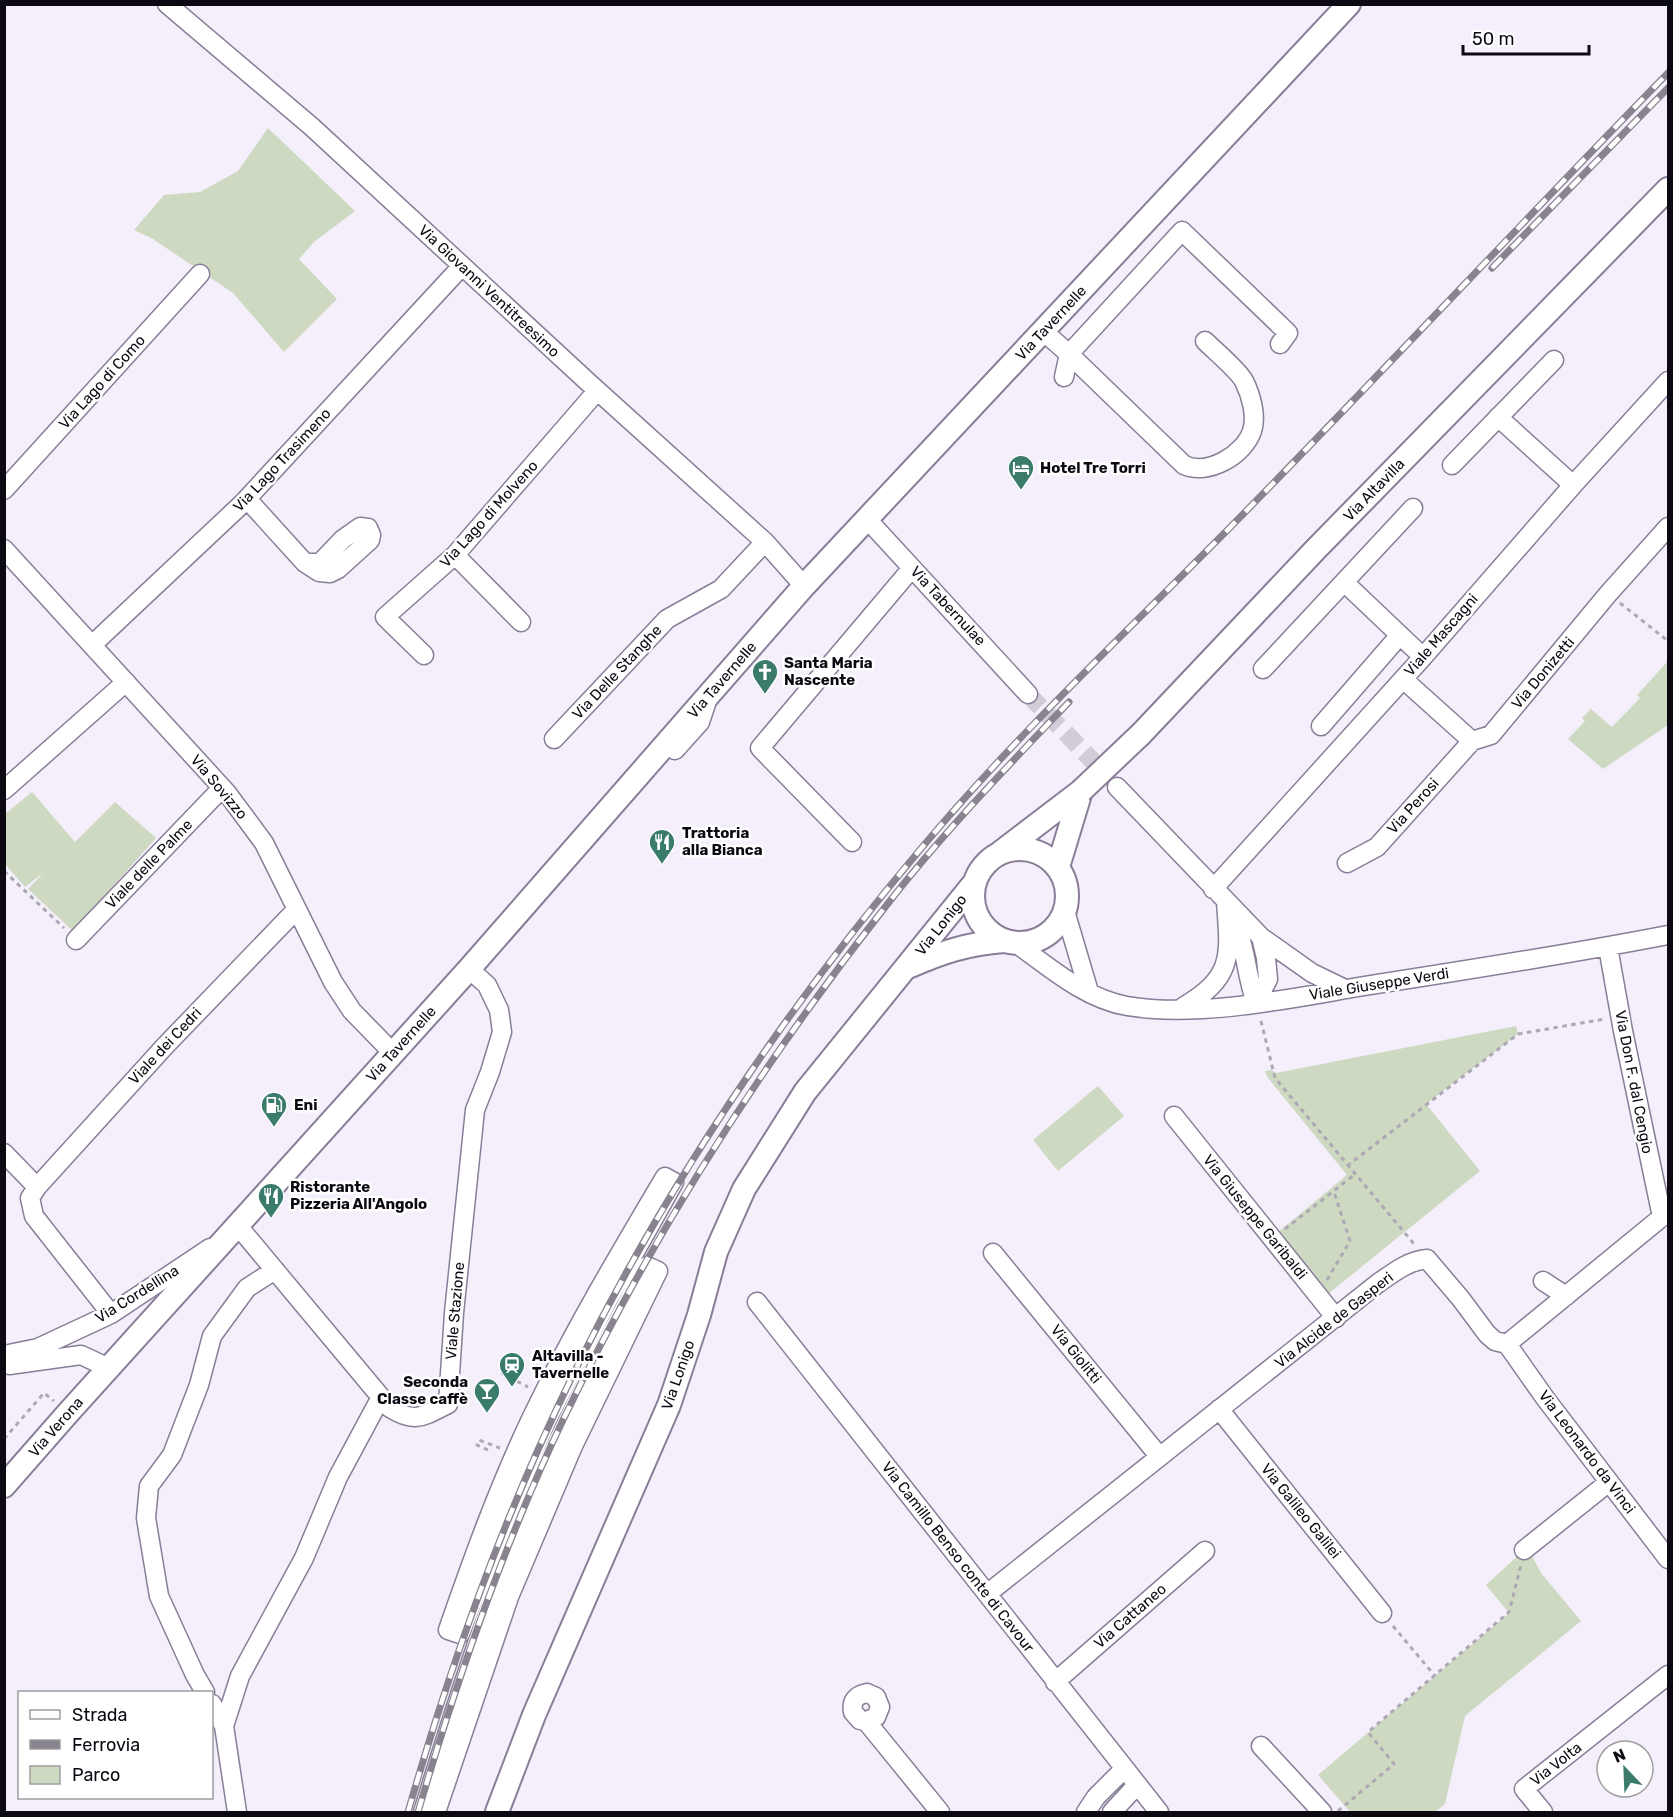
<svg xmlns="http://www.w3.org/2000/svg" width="1673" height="1817" font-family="Rubik,sans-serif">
<rect width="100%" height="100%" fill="#f4effb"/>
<path fill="#ced9c1" d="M268,128L355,211L314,242L299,259L337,299L284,352L233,293L153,239L134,230L164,195L200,192L238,171Z
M1668,661V725L1603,769L1568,739L1585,721L1582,718L1591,709L1612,727L1640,698L1637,695Z
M32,792L75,842L115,802L156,838L73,931L28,889L44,872L25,887L5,864V814Z
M1516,1026L1518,1034L1426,1104L1480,1171L1328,1294L1277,1233L1347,1175L1268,1078L1265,1071L1272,1070L1276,1073Z
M1098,1086L1124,1116L1058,1171L1033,1140Z
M1524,1550L1532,1556L1541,1573L1581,1621L1465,1716L1445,1804L1435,1812H1350L1318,1775L1509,1613L1486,1585Z"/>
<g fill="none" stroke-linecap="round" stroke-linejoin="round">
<path stroke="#d1ccd8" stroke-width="18" stroke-dasharray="18 9" stroke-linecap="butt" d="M1028,694L1110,779"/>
<g stroke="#897d98" stroke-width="21">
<path id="minor" d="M167,4L312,127L589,383L765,542L804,586
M1043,331L1069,354L1182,231L1288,333L1280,344
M1069,354L1184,465C1208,476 1244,455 1252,431C1257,416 1251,395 1244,381C1238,370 1215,351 1205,341
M1064,377L1069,354
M1498,417L1573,485
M1452,465L1554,360
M4,490L200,274
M247,499L305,563L319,572L330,573L338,569L370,540L371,535L368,528L360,527L343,539L320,563H305
M866,518L1028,694
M4,549L227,793L264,843L333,982L352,1011L393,1053
M455,555L521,622
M1344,582L1423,657
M92,645L243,503L462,266
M424,655L385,617L455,555L597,391
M1263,669L1413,508
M1403,679L1472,741L1491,735L1608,594L1668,527
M1321,726L1400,635
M554,739L667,619L721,589L765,542
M675,750L700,722L708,698
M1117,787L1261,937L1266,958L1268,979L1256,1003
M4,790L126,682
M852,842L760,748L912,568
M1347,863L1377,847L1472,741
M1213,889L1423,657L1573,485L1668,381
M1065,911L1089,992
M1234,920C1246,946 1246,976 1256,1003
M1261,937L1312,973L1345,989
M76,940L222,788
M1017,944C1050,968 1086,999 1127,1006C1197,1018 1288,999 1358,987C1462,971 1565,955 1668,935
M1608,947L1623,1031L1662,1217
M1183,1007C1234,977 1230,956 1226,902
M1174,1116L1336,1318
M4,1153L37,1187L30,1198L34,1216L111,1314
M665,1177L674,1182L609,1298L547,1420L503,1522L460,1634L448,1630C473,1558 499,1486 532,1417C572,1334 618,1256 665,1177Z
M37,1187L165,1046L297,909
M238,1226L390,1408C415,1424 424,1416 448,1404L454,1313L475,1110L490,1072L502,1032L499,1010L487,985L469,969
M993,1253L1159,1456
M1543,1281L1566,1296
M757,1302L1159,1812
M1507,1344L1545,1398L1668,1559
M4,1355L38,1348L111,1314L210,1248
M9,1365L81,1355L109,1368
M1219,1409L1382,1613
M1524,1550L1609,1482
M987,1594L1377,1284C1393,1273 1407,1261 1427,1259L1461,1299L1487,1334L1495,1341L1507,1344L1668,1212
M1055,1682L1205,1551
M205,1692L195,1675L159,1596L146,1518L149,1486L172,1455L199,1385L212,1336L247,1288L275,1270
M212,1704L224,1726
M866,1721L876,1717L880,1707L876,1697L867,1693C856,1695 851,1701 853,1712L860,1720L866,1721L940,1812
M1261,1746L1322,1812
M237,1812L224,1726L240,1676L304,1558L338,1477L381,1397
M423,1812C449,1727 476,1641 508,1558C547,1457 596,1361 647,1266L658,1271L573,1446L509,1597L436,1812
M1086,1812L1096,1797L1124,1769
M1112,1812L1137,1785
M1543,1812L1524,1789L1668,1675"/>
</g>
<g stroke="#897d98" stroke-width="26">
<path id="major" d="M1141,734L1316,549L1668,189
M973 896a47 47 0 1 1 94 0a47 47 0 1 1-94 0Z
M1001,852L1081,791
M1058,867L1081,791
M908,967C943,952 966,944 1004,941
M4,1486L68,1413L469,969L804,586L1349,4
M497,1812L534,1715L669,1405L699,1315L716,1252L744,1189L805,1092L975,882"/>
</g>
<path stroke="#ada8b3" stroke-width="3" stroke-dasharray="4.5 4.5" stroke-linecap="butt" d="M1620,603L1668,641
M4,871L64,928
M1261,1021L1275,1078L1414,1244
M1347,1166L1518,1034L1605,1019
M1285,1229L1354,1175
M1327,1280L1350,1241L1334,1192
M501,1373L528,1387
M4,1439L44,1393L54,1401
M488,1450L477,1445L479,1440L500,1448
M1393,1626L1435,1676
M1338,1811L1394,1764L1368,1732L1509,1612L1521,1565"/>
<use href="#minor" stroke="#fff" stroke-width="18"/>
<use href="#major" stroke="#fff" stroke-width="22"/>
<g stroke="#88838e" stroke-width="7">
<path id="rail" d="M1492,268L1668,88
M408,1812C443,1690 485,1569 537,1452C634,1233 769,1028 924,845C1025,725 1141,619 1251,506C1391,363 1528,216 1668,73
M418,1812C457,1679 503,1546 563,1420C651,1237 760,1066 886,906C942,834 1006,768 1069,702"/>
</g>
<use href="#rail" stroke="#fff" stroke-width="4.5" stroke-dasharray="14" stroke-linecap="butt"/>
<g stroke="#897d98" stroke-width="26" stroke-linecap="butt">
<path id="major-bridge" d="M1081,791L1141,734"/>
</g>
<use href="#major-bridge" stroke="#fff" stroke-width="22"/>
</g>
<defs>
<g id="hotel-pin" transform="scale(1.35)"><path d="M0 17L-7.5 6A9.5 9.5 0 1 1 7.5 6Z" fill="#3a7b6b" stroke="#fff"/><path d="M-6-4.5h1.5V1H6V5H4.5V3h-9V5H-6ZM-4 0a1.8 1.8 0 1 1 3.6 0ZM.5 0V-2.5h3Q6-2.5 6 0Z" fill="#fff"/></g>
<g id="church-pin" transform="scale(1.35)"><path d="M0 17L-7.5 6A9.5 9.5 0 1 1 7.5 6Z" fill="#3a7b6b" stroke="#fff"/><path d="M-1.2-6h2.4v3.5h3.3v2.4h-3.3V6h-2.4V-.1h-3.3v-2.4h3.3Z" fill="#fff"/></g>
<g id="restaurant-pin" transform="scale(1.35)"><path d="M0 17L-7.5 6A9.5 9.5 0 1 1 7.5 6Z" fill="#3a7b6b" stroke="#fff"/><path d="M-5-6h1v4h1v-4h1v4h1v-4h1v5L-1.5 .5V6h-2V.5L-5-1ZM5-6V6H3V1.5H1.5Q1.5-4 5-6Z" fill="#fff"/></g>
<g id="fuel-pin" transform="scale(1.35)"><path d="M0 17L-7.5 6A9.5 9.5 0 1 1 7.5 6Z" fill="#3a7b6b" stroke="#fff"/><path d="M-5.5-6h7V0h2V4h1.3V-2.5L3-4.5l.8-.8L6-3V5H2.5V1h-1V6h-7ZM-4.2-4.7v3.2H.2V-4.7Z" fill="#fff"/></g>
<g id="station-pin" transform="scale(1.35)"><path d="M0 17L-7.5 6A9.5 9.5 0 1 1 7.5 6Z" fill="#3a7b6b" stroke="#fff"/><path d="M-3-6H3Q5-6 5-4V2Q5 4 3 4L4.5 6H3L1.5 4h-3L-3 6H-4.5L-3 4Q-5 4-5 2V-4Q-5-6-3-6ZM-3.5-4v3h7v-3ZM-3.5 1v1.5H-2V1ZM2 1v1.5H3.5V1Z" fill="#fff"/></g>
<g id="bar-pin" transform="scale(1.35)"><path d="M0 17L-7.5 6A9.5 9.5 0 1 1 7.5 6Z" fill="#3a7b6b" stroke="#fff"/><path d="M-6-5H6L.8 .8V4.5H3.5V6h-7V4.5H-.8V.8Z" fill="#fff"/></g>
</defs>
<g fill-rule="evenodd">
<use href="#hotel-pin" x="1021" y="468"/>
<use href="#church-pin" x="765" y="672"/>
<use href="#restaurant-pin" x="662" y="842"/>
<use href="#fuel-pin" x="274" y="1105"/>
<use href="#restaurant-pin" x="271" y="1196"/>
<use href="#station-pin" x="512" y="1365"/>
<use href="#bar-pin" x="487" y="1391"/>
</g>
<g text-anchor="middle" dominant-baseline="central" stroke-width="5" stroke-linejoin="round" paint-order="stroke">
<g font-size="15" fill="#0d0912" stroke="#fff">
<text transform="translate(489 291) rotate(43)">Via Giovanni Ventitreesimo</text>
<text transform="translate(1051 323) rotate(-47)">Via Tavernelle</text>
<text transform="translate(102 382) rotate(-48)">Via Lago di Como</text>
<text transform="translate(282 460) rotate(-47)">Via Lago Trasimeno</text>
<text transform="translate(1374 490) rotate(-46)">Via Altavilla</text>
<text transform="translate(489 514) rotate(-48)">Via Lago di Molveno</text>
<text transform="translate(948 606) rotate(47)">Via Tabernulae</text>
<text transform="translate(1441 635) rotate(-49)">Viale Mascagni</text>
<text transform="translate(617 672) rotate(-47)">Via Delle Stanghe</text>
<text transform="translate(1543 673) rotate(-50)">Via Donizetti</text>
<text transform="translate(722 680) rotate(-49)">Via Tavernelle</text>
<text transform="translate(219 787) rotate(50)">Via Sovizzo</text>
<text transform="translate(1413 806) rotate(-48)">Via Perosi</text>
<text transform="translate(149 864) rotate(-46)">Viale delle Palme</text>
<text transform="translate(941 925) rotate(-52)">Via Lonigo</text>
<text transform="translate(1379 984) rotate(-9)">Viale Giuseppe Verdi</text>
<text transform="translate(401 1044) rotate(-48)">Via Tavernelle</text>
<text transform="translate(165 1046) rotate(-47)">Viale dei Cedri</text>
<text transform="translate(1634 1082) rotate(79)">Via Don F. dal Cengio</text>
<text transform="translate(1255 1217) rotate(51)">Via Giuseppe Garibaldi</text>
<text transform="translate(137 1294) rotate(-32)">Via Cordellina</text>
<text transform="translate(455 1311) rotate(-85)">Viale Stazione</text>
<text transform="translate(1334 1320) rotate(-38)">Via Alcide de Gasperi</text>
<text transform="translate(1076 1354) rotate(51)">Via Giolitti</text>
<text transform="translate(678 1375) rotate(-71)">Via Lonigo</text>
<text transform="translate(56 1427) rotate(-49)">Via Verona</text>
<text transform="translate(1587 1452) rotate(53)">Via Leonardo da Vinci</text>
<text transform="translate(1301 1511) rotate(51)">Via Galileo Galilei</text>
<text transform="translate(958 1557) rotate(52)">Via Camillo Benso conte di Cavour</text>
<text transform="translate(1130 1616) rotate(-41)">Via Cattaneo</text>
<text transform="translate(1556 1764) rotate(-38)">Via Volta</text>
</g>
<g font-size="15" font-weight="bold" fill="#0d0912" stroke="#fff" text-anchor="start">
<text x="1040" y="468">Hotel Tre Torri</text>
<text x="784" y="663">Santa Maria<tspan x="784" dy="17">Nascente</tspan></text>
<text x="682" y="833">Trattoria<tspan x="682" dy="17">alla Bianca</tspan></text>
<text x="294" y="1105">Eni</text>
<text x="290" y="1187">Ristorante<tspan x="290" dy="17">Pizzeria All'Angolo</tspan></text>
<text x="532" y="1356">Altavilla -<tspan x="532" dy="17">Tavernelle</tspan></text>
<text x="468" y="1382" text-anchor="end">Seconda<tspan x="468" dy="17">Classe caffè</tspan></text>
</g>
</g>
<rect width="1673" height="1817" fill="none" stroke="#0d0912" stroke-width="12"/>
<rect x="18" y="1691" width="195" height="108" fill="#ffffff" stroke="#9e9da0" stroke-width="1.5"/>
<rect x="30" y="1710" width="30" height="9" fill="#ffffff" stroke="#9e9da0" stroke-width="1.5"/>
<text x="72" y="1721" font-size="18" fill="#0d0912">Strada</text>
<rect x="30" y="1740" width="30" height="9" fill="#88838e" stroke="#9e9da0" stroke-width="1.5"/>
<text x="72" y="1751" font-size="18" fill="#0d0912">Ferrovia</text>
<rect x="30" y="1766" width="30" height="18" fill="#ced9c1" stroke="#9e9da0" stroke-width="1.5"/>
<text x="72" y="1781" font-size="18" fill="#0d0912">Parco</text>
<g transform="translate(1625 1769) rotate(337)"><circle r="28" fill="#ffffff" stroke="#9e9da0" stroke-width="1.5"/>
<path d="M0-4.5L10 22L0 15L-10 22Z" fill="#3a7b6b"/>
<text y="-9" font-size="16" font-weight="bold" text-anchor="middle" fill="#0d0912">N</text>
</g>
<path d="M1463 45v9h126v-9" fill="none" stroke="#0d0912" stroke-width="3"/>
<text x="1472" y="45" font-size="18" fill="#0d0912" stroke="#ffffff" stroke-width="4.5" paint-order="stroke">50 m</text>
</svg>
